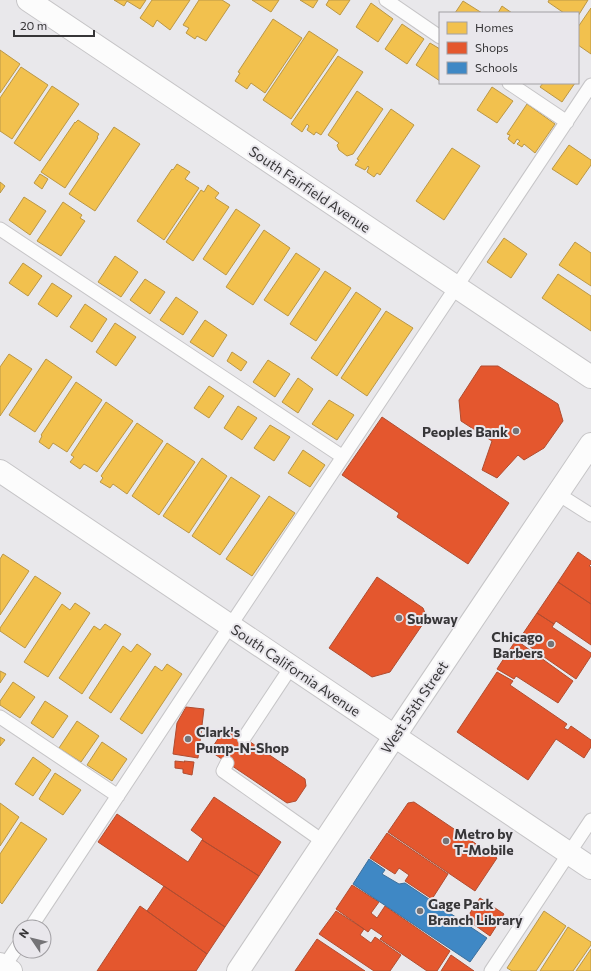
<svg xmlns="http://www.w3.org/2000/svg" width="591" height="971" font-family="Commissioner,sans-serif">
<rect width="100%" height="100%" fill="#e9e8eb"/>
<path fill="#f2c14e" stroke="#ba9747" d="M114,0H146L140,9L127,1L124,6Z
M152,0H190L170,30L157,20L153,27L140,18Z
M199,0H222L230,5L206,41L197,36L195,39L186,33L189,28L183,25Z
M252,0H279L271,12Z
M300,0H318L313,8Z
M329,0H350L340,15L326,5Z
M549,0H588L578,16V13H564L548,2Z
M463,1L482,13H455Z
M371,3L393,19L378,42L356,27Z
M502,6L512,13H498Z
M591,8V54L578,45V27Z
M273,19L302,38L265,93L251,83L247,89L235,81L240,73L238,72Z
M402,24L424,39L407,64L385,49Z
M309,31L338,50L291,119L263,100Z
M430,43L440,49V81L416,65Z
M0,50L20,64L0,93Z
M338,56L363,72L321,135L316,132L314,135L307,130L309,126L307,124L302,132L291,124Z
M21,67L48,85L12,139L0,131V98Z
M543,83H575L562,102L540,87Z
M52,86L79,104L40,161L14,143Z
M492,87L513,101L497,123L477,110Z
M357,91L383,109L353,154L347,156L339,150L337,145L339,143L328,135Z
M527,104L555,124L535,153L524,144L522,147L517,144L520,141L517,139L514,144L508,139L510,135L507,134Z
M391,109L414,125L380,175L377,173L374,177L367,172L369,167L368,166L365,170L355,165L359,160L357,159Z
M78,120L99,134L97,137L98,138L65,188L41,172L75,122V123Z
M114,127L140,144L95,211L69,194Z
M569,145L591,160V165L577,185L552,169Z
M452,148L480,166L444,220L416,201Z
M177,164L190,172L185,179L199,188L164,240L137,221L172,169L173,170Z
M40,174L48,179L42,189L34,183Z
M0,182L5,186L0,193Z
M208,185L219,193L215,198L229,207L193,261L166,242L201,190L204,192Z
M24,197L46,211L30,235L9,220Z
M63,202L82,215L80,218L85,221L61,256L37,241Z
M236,209L260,225L226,275L203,259Z
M264,230L290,248L253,305L226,287Z
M504,238L527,254L511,278L487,262Z
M575,242L591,253V286L559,265Z
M296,253L320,269L288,316L264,300Z
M115,256L138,272L121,297L98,282Z
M23,263L42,276L28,296L9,283Z
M325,271L351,288L316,341L290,324Z
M558,274L591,296V331L542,298Z
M145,279L165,292L150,314L130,300Z
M52,283L72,296L57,317L38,304Z
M356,292L381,309L337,376L311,358Z
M176,297L198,312L183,335L160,320Z
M85,304L107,319L92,342L70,327Z
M386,311L413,328L367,396L341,378Z
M205,320L227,335L213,357L190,342Z
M115,323L136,337L116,366L96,352Z
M232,352L247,362L241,371L227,361Z
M9,354L32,369L0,416V367Z
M46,359L72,377L35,432L9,415Z
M268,360L290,374L275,397L253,382Z
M298,378L313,389L298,413L282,402Z
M76,382L102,400L67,452L53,443L49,449L39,442L42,436L41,435Z
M209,386L224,396L209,418L194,408Z
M329,400L354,415L337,440L312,424Z
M106,402L133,421L97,472L84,464L80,469L70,462L74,457L71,455Z
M238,406L257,418L242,440L224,428Z
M137,423L163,441L127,494L113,484L110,488L100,482L103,478L101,476Z
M270,425L290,437L274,461L254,448Z
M167,443L195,462L159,515L132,496Z
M303,450L325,465L310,487L288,473Z
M202,458L227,476L189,533L163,516Z
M231,477L260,496L220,555L192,536Z
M269,496L295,513L252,576L226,559Z
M3,554L29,571L0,615V559Z
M35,576L61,593L25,648L0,631V628Z
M75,603L90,613L48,677L24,662L62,604L70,610Z
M105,624L121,634L82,694L59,678L94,626L100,630Z
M137,644L151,654L111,713L89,698L123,646L131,652Z
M167,664L182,674L142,734L120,719L155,666L162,671Z
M0,671L6,674L0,683Z
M13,682L35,697L20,718L0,705V701Z
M45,701L68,716L53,738L31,723Z
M77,721L99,736L81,762L59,748Z
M0,737L5,740L0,746Z
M102,742L127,759L112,781L87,765Z
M33,757L51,770L33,796L15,784Z
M55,773L81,790L63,815L39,799Z
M0,803L19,817L0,846Z
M21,822L47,839L2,904L0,902V854Z
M544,911L566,926L536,971H512L507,968Z
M568,927L591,942V945L573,971H540Z
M591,949V971H576Z"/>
<path fill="#e4572e" stroke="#b04d31" d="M481,366H498L558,404L563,421L544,448L524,460L518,455L497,478L482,470L492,441L461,421L459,400Z
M382,417L509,503L468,564L397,517L399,513L342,475Z
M578,552L591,561V564L589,566L591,567V604L558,582Z
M377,577L423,608L427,618L390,672L372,677L329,648Z
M558,582L591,604V645L556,621L554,624L537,613Z
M537,613L554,624L552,627L591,653V656L576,679L534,650L520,638Z
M516,640L573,681L558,703L516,676L514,679L497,669Z
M497,672L513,681L510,685L567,724L564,728L568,730L571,726L591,740V747L584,758L556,739L528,780L457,732Z
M186,707L204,709L198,758L173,754L177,723Z
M231,729L305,779L306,786L296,801L287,803L213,753L212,748L223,731Z
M175,761L185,762L184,761L194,762L192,775L183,773V769L175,768Z
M214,797L281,842L259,876L202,840L203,839L191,830Z
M414,802L497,858L475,891L388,832L408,803Z
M117,814L188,862L202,840L259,876L225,927L98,842Z
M387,833L448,874L432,899L405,881L409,875L399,868L395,874L370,858Z
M352,885L379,902L371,913L377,918L385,906L450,951L437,971H427L380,939L383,936L371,928L368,932L336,909Z
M164,886L225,927L207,954L147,911Z
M480,898L504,914L490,936L466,919Z
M140,906L207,954L196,971H97Z
M336,911L364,929L360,935L371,943L375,937L401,955L390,971H374L319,934Z
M317,939L365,971H295Z
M451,955L474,971H441Z"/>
<path fill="#3f88c5" stroke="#3d6f9b" d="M369,859L385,870L382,874L399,884L405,883L487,938L470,962L353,884Z"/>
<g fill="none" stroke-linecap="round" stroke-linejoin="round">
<g stroke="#c6c5c7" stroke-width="15">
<path id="lane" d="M386,0L440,37
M509,83L567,122
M0,229L343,457
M558,494L591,515
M0,717L118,796
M244,738L291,667
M227,763L223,771L324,842
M31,927L230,626L591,85
M1,971L20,943
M491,971L591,820"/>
</g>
<g stroke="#c6c5c7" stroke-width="24">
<path id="street" d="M28,0L591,377
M0,964L11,971"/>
</g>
<g stroke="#c6c5c7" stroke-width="24">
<path id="secondary" d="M0,471L591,868
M238,971L412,710L591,444"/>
</g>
<use href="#lane" stroke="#fcfcfc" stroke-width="13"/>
<use href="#street" stroke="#fcfcfc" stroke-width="22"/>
<use href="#secondary" stroke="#fcfcfc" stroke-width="22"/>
</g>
<g fill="#757477" stroke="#e9e7ec" stroke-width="1.5">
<circle cx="516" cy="431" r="4"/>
<circle cx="399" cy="618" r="4"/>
<circle cx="551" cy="644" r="4"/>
<circle cx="188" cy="739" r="4"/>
<circle cx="446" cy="841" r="4"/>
<circle cx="420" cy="911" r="4"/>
</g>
<g text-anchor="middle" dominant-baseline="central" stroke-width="4" stroke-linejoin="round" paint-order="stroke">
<g font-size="14" fill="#373638" stroke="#e9e7ec">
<text transform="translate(310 189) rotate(34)">South Fairfield Avenue</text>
<text transform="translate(296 670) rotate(34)">South California Avenue</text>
<text transform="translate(414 707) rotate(-56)">West 55th Street</text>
</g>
<g font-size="14" font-weight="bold" fill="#373638" stroke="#e9e7ec" text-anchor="start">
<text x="508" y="431" text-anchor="end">Peoples Bank</text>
<text x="407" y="618">Subway</text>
<text x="543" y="636" text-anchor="end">Chicago<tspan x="543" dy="16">Barbers</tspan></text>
<text x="196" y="731">Clark's<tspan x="196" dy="16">Pump-N-Shop</tspan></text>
<text x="454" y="833">Metro by<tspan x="454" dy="16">T-Mobile</tspan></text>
<text x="428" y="903">Gage Park<tspan x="428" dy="16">Branch Library</tspan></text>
</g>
</g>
<rect x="439" y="12" width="140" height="72" fill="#e9e7ec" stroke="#a2a0a4"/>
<rect x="447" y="22" width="20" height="12" fill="#f2c14e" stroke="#a2a0a4"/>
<text x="475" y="32" font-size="12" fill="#373638">Homes</text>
<rect x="447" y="42" width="20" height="12" fill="#e4572e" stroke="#a2a0a4"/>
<text x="475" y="52" font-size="12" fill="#373638">Shops</text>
<rect x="447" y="62" width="20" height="12" fill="#3f88c5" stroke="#a2a0a4"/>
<text x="475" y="72" font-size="12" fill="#373638">Schools</text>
<g transform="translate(32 939) rotate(305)"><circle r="19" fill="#e9e7ec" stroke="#a2a0a4"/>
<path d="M0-3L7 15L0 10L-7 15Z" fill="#757477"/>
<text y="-6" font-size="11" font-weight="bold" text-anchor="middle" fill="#373638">N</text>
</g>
<path d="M14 30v6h80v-6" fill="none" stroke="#373638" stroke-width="2"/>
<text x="20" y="30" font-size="12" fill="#373638" stroke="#e9e7ec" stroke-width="3" paint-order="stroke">20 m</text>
</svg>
